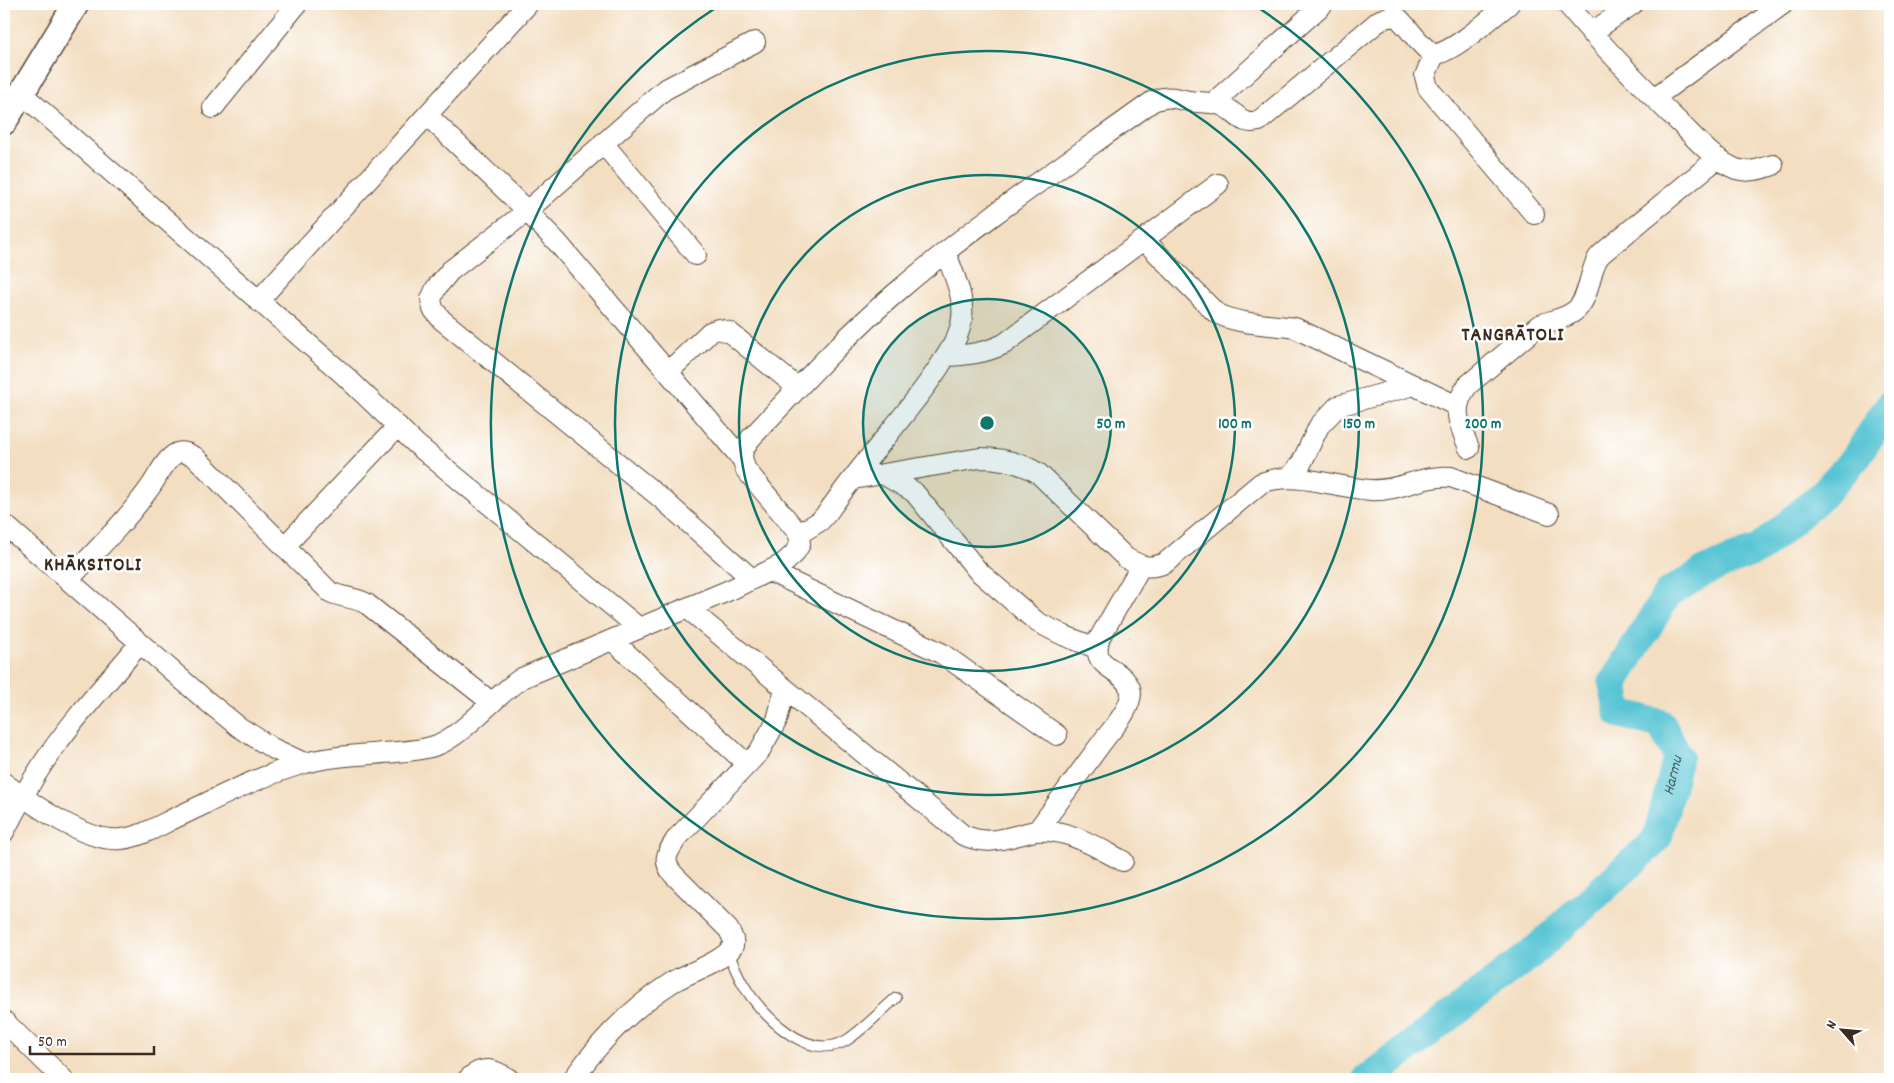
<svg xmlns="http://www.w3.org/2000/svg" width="1894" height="1083" font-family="Dekko,sans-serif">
<rect width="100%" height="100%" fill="#fff"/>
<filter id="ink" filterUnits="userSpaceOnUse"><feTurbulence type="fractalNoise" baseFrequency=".02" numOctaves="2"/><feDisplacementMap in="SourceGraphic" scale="10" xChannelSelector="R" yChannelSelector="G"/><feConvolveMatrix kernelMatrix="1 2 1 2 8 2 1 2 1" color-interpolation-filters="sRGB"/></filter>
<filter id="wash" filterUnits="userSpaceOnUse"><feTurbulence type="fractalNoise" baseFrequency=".0096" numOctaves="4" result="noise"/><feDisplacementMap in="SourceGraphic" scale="20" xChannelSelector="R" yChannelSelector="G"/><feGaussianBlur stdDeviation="1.12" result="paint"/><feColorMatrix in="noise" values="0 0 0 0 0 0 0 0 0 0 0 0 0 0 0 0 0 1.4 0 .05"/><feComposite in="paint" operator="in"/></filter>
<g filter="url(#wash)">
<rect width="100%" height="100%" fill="#f3dec1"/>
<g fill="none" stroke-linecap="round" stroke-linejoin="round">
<path stroke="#59c4d4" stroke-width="30" id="s1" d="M1367,1079L1530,955L1650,846L1658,836L1678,756L1661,724L1619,713L1613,683L1668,593L1707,570L1759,549L1821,496L1854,460L1890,405"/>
</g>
</g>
<g filter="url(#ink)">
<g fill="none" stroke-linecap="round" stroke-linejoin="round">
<g stroke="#574536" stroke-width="12">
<path id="service" d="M728,952C733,963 737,974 743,984C760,1014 809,1064 847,1040C864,1029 881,1011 896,998"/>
</g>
<g stroke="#574536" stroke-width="22">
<path id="minor" d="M1567,4C1603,47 1642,87 1683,126C1698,141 1715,161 1736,169C1749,173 1761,169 1773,165
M1591,33L1633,4
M1434,55L1425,76L1428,88L1534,214
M21,93L344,375L416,444L639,628
M1654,98L1783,4
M1213,103L1323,4
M213,108L297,4
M427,115L521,205L557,242L742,459
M603,143L696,255
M1144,240L1215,312C1236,325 1271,324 1295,328L1457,406
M258,301L528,4
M947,356C968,355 985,353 1004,344L1218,184
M668,372L710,332L718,329L729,332L798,388
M1469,448C1459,423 1450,409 1468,385L1538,326C1550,320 1567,319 1577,309C1590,296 1589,272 1598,258C1600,255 1604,252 1606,250L1718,158
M883,474L914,492L978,571L1037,622L1065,636L1096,648
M1289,478L1301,464L1319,426L1338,406L1414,385
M853,479L980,458C1001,458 1020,462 1038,473L1126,558C1141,566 1148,570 1165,563L1261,483C1296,470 1335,488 1371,490C1398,492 1424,474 1451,477L1549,514
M4,524L203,698L239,727L272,748L304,763
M799,534L820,521L828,512C861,464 902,421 935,373C946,356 960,338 962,318C965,296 952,272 946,252
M284,547L398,426
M769,571L941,653L1057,735
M752,579L662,499L442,320L433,309L431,299L436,288L450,271L527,211L664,90L755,42
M68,580C97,550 127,520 151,486C158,476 166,458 177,453C184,451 189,454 195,457L330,592C342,598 355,597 367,604L491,702
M687,608L963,835C985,844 996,841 1019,835C1025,834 1031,831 1037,831C1069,829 1096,847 1123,861
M612,640L747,764
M4,783C31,803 86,843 121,839C141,837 160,825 177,817C218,798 259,776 302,764C332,755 365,755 396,752C409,751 424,750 437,745C465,734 494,696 522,678L732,589L783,564L794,554L800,544L799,534L746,470C740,455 741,451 751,438C798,388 845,336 898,291C978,222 1067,163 1153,101C1173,93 1179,101 1198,102C1208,103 1216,102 1225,107C1239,115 1241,125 1259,121L1380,20L1388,17L1396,16C1410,28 1418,45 1434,55C1455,51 1491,18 1509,4
M1037,831C1059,801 1081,771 1103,741C1112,729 1127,714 1130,699C1131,696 1131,691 1130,688C1119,664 1089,670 1100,637L1141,566
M4,832C16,808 29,785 44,762C72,720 108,682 140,643
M4,1021L63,1079
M468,1079C482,1065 494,1069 509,1079
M573,1079C600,1041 632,1008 671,983C687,973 715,965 728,952C737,945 733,937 728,929L673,874C661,859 668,852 677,838L759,752L777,720L785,689"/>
</g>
<g stroke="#574536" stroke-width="28">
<path id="tertiary" d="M4,122L76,4"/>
</g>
<use href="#service" stroke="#fff" stroke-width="10"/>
<use href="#minor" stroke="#fff" stroke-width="20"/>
<use href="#tertiary" stroke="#fff" stroke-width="25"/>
</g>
</g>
<circle cx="987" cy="423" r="124" fill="#0f766e" fill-opacity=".12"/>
<g fill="none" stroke="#0f766e" stroke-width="2.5">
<circle cx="987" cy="423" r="124"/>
<circle cx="987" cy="423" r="248"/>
<circle cx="987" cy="423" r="372"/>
<path d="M1254 5A496 496 0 1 1 720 5"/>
</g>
<g text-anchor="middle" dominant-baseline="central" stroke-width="5" stroke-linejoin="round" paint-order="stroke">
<g font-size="16" font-style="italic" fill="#46605e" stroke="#fff">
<text stroke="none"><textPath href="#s1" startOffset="442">Harmu</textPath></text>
</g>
<g font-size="20" font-weight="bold" letter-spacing="1" fill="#3b2a1e" stroke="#fff">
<text x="1513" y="336">TANGRĀTOLI</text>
<text x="93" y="566">KHĀKSITOLI</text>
</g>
</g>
<circle cx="987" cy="423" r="8" fill="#0f766e" stroke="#fff" stroke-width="2.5"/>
<g font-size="15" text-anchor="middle" font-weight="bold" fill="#0f766e" stroke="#fff" stroke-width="5" stroke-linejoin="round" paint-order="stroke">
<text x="1111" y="428">50 m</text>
<text x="1235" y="428">100 m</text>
<text x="1359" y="428">150 m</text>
<text x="1483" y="428">200 m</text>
</g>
<rect width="1894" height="1083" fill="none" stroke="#fff" stroke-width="20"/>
<g transform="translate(1842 1030) rotate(297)" stroke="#ffffff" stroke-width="4" paint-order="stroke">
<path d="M0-4L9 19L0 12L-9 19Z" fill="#3b2a1e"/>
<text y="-8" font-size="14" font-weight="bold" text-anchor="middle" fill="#3b2a1e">N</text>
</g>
<path d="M30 1046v8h124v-8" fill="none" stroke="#3b2a1e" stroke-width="2.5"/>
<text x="38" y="1046" font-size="15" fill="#3b2a1e" stroke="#ffffff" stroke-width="4" paint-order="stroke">50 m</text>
</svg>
